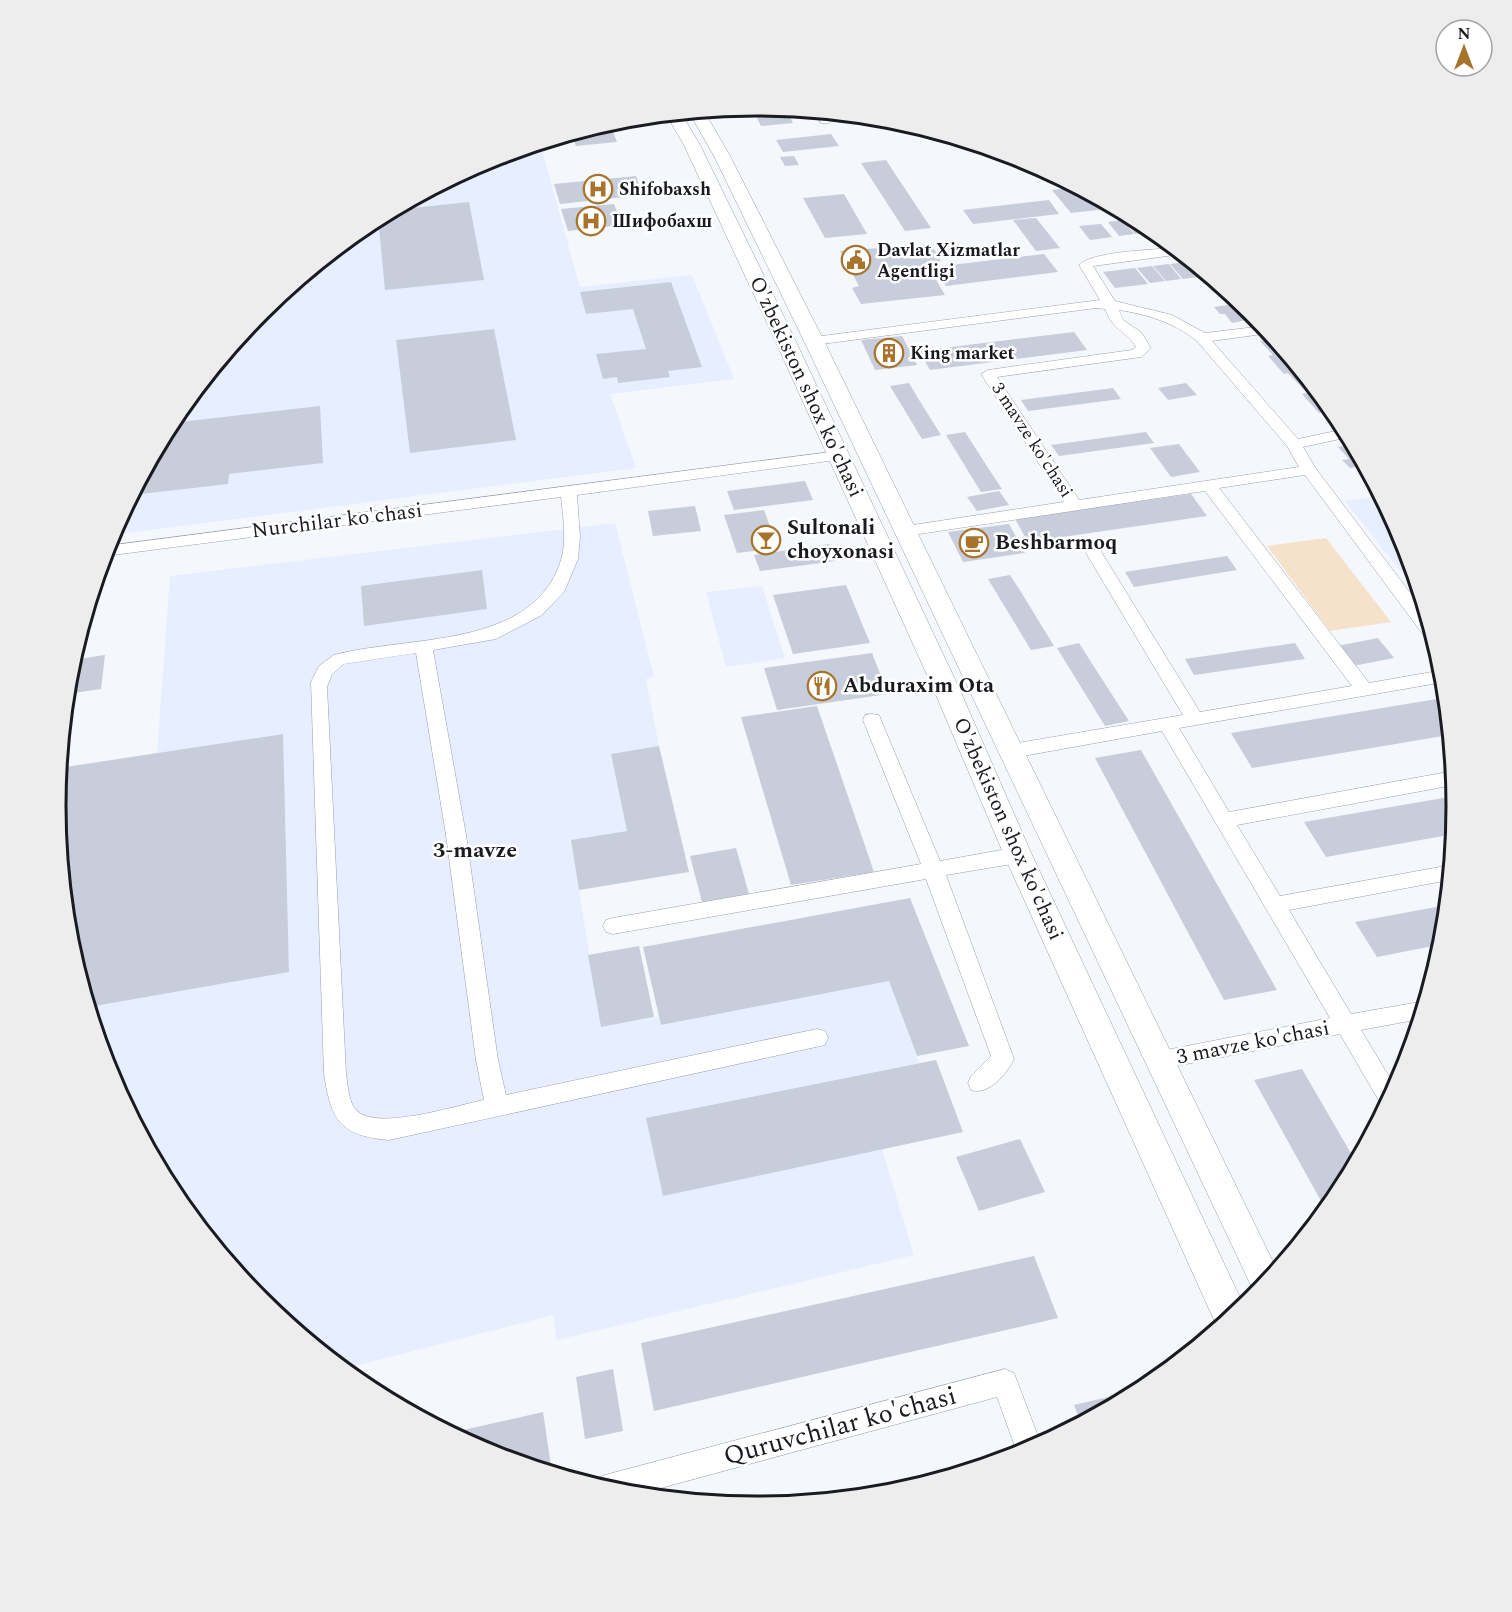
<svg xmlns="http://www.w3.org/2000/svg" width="1512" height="1612" font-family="Spectral,serif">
<rect width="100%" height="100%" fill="#f4f7fc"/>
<path fill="#e7eeff" d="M540,143L580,287L692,275L734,379L610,394L636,468L110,535L174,417L261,310L367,223L488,159Z
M1381,496L1403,538L1421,597L1345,501Z
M615,523L654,677L646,679L659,746L611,754L627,831L571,840L601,1027L659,1017L661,1025L889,981L919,1063L936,1060L963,1132L882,1149L914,1255L557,1340L553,1315L343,1369L260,1301L173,1195L109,1074L89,1007L289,972L282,734L157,753L170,576Z
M762,586L785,658L726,667L706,592Z"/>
<path fill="#f6e2cb" d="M1326,538L1391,622L1330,631L1267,546Z"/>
<path fill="#c7cdda" d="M751,106L785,108L793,123L761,126Z
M609,122L617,142L576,146L571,134Z
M831,134L839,146L783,152L776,140Z
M794,156L799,165L785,166L780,157Z
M886,160L931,228L905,231L861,163Z
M636,176L643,195L560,204L554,184Z
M1077,187L1108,204L1115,208L1071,213L1052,190Z
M844,194L867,234L825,238L803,198Z
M1049,200L1059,214L973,224L963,210Z
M469,202L484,280L385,290L378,218L393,210Z
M614,204L622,225L568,231L561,209Z
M1036,218L1060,248L1036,251L1013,220Z
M1136,219L1145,224L1155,231L1135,234L1124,220Z
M1123,220L1134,234L1119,236L1108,222Z
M1101,224L1112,237L1090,240L1079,226Z
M931,244L941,261L926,262L945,295L861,304L852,288L859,286L840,251Z
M1044,254L1058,272L946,286L934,267Z
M1191,261L1209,276L1200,277L1187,262Z
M1185,262L1198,277L1183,279L1170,264Z
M1169,264L1181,279L1166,281L1153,266Z
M1152,266L1164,280L1165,281L1150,283L1137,268Z
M1135,268L1148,284L1115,288L1103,272Z
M671,282L702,367L668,371L670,377L618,383L617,377L603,379L596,354L646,349L633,309L586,314L580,292Z
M1240,301L1257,318L1232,323L1225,314H1220L1214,307L1236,304L1234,302Z
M494,329L516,440L410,453L396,340Z
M1074,332L1087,350L930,370L919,351Z
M902,336L917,365L875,370L861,340Z
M1273,339L1339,417L1343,425L1337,426L1324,412L1319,413L1302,394L1307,393L1288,373L1284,374L1268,356L1273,355L1260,341Z
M909,383L916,395L941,435L922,439L890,386Z
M1186,383L1197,395L1168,400L1158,388Z
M1113,388L1121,399L1028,411L1021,400Z
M320,406L323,463L229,474L228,484L132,495L171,423Z
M965,432L992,474L1002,489L981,492L946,435Z
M1146,432L1154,443L1059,456L1051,445Z
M1179,444L1200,472L1171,477L1150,448Z
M1353,444L1358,453L1365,466L1350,468L1342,460L1349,459L1338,447Z
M805,481L813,500L734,510L727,491Z
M999,491L1009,505L977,511L967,497Z
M1191,494L1207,516L1028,542L1015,519Z
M695,506L701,531L653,536L648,511Z
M764,510L778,548L737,553L724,515Z
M1009,524L1025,553L963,562L948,532Z
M829,544L836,561L760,571L754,555Z
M1227,556L1237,570L1134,587L1125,572Z
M482,570L487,609L364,626L361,586Z
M1010,575L1021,592L1054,646L1031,650L988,579Z
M846,585L870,643L793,654L773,595Z
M1378,638L1394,658L1353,666L1337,646Z
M1079,643L1091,662L1129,721L1105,726L1057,648Z
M1295,643L1305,659L1194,675L1185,659Z
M872,653L888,694L777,710L764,668Z
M105,655L101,689L67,694L72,660Z
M1437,699L1447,713L1449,735L1252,768L1231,733Z
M817,706L874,872L791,885L741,717Z
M283,734L289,972L89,1007L69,942L56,806L59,768Z
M659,746L689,872L579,890L571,840L627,831L611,754Z
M1141,750L1277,990L1224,1000L1095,758Z
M1455,796L1454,834L1326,857L1304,822Z
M736,848L749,894L702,902L690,856Z
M910,898L969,1046L917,1056L889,981L661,1025L643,947Z
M1447,905L1443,944L1377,957L1355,922Z
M639,946L654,1017L601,1027L588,955Z
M936,1060L963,1132L663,1196L646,1118Z
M1302,1069L1356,1162L1338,1195L1326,1210L1254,1080Z
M1020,1139L1045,1192L979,1211L956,1157Z
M1034,1256L1058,1318L654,1411L641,1343Z
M613,1369L623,1431L585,1439L576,1377Z
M1142,1389L1143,1390L1081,1423L1074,1405Z
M543,1412L552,1473L488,1453L450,1433Z"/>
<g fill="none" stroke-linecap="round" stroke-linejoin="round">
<g stroke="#979da9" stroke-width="1">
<path id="street" d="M814,111L825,112L831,121L829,123H821Z
M1174,248L1182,254L1093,266L1115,301L1172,315L1205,333L1264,326L1270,333L1212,341L1298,439L1345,429L1349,437L1303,447L1316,469L1427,615L1435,641L1427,640L1305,475L1219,488L1369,683L1443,670L1444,682L1179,728L1229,812L1453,771L1454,785L1237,825L1280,896L1451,865L1449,880L1289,910L1351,1014L1425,1001L1420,1019L1361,1030L1396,1088L1385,1107L1382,1106L1340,1034L1161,1069L1153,1067L1150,1060L1153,1053L1161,1051L1330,1018L1162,731L1012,758L1005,756L1003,751L1005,746L1012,744L1183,715L1086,553L1088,549H1100L1102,553L1200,712L1352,686L1205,491L906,536L898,531L906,526L1064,502L981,374L988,370L1132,350L1136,347C1125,329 1114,332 1105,309L1096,308L814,345L807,341L814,337L1100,300L1079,265C1093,251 1153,250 1174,248ZM1119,310C1147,314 1175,323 1197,341L1287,446L1299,467L1079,500L997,377L1141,357L1151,348L1141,332L1123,320Z
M838,451L843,453L846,456L843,459L577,495L580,537L578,559L564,592L542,615L496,639L433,650L466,835L498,1060L506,1095L817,1029L825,1031L828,1038L825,1045L389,1140C340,1136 331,1120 324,1074L311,682L319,666L334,655C407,635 533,650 561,560C567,541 563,517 561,497L105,556L107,546ZM416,653L446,835L476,1060L484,1100C457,1105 376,1132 356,1110C348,1101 348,1085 346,1074L327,687L332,674L344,664Z
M872,714L879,715L881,720L940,861L1018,847L1025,850L1028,855L1025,860L1018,863L946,875L1014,1059C1007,1074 988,1096 971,1090L968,1083L971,1076L991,1056L926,879L613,934L606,932L603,926L606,920L613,918L921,864L863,720L865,715Z
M1005,1369L1014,1373L1041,1444L1018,1455L997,1397L635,1495L619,1493L593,1485L595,1479L605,1475Z"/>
</g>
<g stroke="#979da9" stroke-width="1">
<path id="secondary" d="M704,111L730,156L824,341L1277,1270L1256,1296L804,341L714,156L689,112Z
M681,113L700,145L789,327L959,688L1032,855L1244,1306L1218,1329L1004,855L933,688L769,327L684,145L666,114Z"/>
</g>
<use href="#street" fill="#fff" fill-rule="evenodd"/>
<use href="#secondary" fill="#fff" fill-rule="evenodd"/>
</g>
<defs>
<g id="hospital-ring" transform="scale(1.5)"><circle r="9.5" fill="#fff" stroke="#a8732d" stroke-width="1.5"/><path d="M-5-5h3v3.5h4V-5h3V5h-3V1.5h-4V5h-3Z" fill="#a8732d"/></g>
<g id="civic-ring" transform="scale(1.5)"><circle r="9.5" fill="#fff" stroke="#a8732d" stroke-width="1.5"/><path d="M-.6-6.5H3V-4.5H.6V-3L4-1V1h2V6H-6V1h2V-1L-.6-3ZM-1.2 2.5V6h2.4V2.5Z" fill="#a8732d"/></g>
<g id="building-ring" transform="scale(1.5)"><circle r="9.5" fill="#fff" stroke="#a8732d" stroke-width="1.5"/><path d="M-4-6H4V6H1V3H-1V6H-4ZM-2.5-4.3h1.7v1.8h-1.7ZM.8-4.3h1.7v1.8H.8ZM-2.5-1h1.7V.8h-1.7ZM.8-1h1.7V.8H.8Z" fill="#a8732d"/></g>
<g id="bar-ring" transform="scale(1.5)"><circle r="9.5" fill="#fff" stroke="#a8732d" stroke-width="1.5"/><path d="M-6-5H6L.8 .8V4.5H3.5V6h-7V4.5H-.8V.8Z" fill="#a8732d"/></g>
<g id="cafe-ring" transform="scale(1.5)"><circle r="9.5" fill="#fff" stroke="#a8732d" stroke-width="1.5"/><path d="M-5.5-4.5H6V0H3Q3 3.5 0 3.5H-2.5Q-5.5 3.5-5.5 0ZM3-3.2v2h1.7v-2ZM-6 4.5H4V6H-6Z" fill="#a8732d"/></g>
<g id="restaurant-ring" transform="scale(1.5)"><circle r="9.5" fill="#fff" stroke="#a8732d" stroke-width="1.5"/><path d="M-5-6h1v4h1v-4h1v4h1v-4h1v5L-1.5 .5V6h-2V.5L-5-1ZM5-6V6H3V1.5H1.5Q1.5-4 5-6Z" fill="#a8732d"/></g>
</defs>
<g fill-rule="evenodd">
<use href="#hospital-ring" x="598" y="189"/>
<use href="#hospital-ring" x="591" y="221"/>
<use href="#civic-ring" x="856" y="260"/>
<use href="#building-ring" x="889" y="353"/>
<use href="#bar-ring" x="766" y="540"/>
<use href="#cafe-ring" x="974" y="543"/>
<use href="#restaurant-ring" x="822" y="686"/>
</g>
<g text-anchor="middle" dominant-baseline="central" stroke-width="5" stroke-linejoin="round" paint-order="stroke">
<g font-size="18" font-weight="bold" fill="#191b20" stroke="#fff" text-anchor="start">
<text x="619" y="189">Shifobaxsh</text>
<text x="612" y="221">Шифобахш</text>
<text x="877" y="250">Davlat Xizmatlar<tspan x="877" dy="21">Agentligi</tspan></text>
<text x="910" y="353">King market</text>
</g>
<g font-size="18" fill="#191b20" stroke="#fff">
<text transform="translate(1032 440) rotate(57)">3 mavze ko'chasi</text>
</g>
<g font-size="21" fill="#191b20" stroke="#fff">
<text transform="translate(806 387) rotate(65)">O'zbekiston shox ko'chasi</text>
<text transform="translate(337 521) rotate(-7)">Nurchilar ko'chasi</text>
<text transform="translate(1008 829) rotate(66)">O'zbekiston shox ko'chasi</text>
<text transform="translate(1253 1043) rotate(-11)">3 mavze ko'chasi</text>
</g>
<g font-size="21" font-weight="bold" fill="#191b20" stroke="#fff" text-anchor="start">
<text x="787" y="528">Sultonali<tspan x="787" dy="24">choyxonasi</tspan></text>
<text x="995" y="543">Beshbarmoq</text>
<text x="843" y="686">Abduraxim Ota</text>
</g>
<g font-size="22" font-weight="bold" fill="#191b20" stroke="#fff">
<text x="475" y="850">3-mavze</text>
</g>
<g font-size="26" fill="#191b20" stroke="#fff">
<text transform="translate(840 1426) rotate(-15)">Quruvchilar ko'chasi</text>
</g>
</g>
<path d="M0 0H1512V1612H0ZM66 806a690 690 0 1 1 1380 0a690 690 0 1 1-1380 0Z" fill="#ededed" fill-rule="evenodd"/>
<path fill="none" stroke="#191b20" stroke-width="3" d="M66 806a690 690 0 1 1 1380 0a690 690 0 1 1-1380 0Z"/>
<g transform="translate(1464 48)"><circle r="28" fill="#ffffff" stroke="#a3a4a6" stroke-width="1.5"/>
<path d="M0-4.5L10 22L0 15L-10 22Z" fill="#a8732d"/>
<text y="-9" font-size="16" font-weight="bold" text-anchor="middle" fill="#191b20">N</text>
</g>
</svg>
